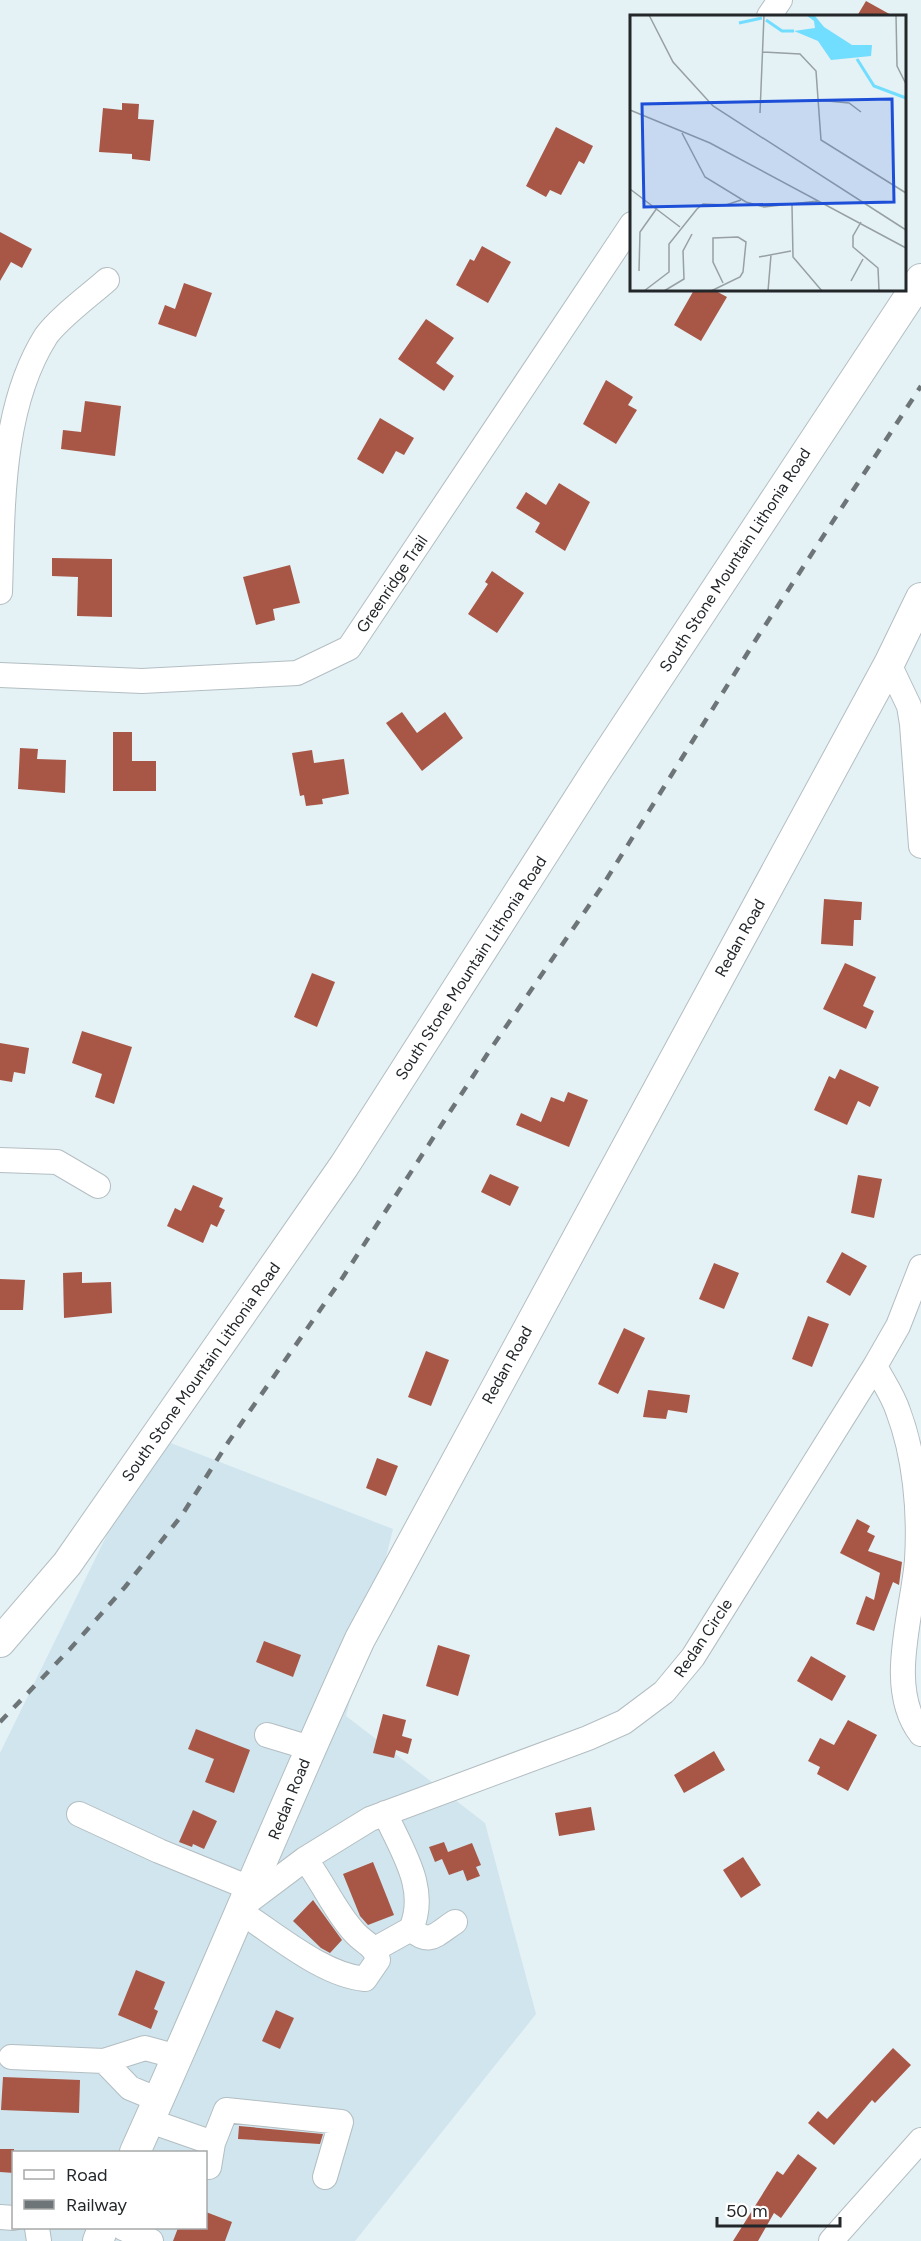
<svg xmlns="http://www.w3.org/2000/svg" width="921" height="2241" font-family="Figtree,sans-serif">
<rect width="100%" height="100%" fill="#e4f1f5"/>
<path fill="#d0e5ed" fill-rule="evenodd" d="M155,1437L393,1529L346,1716L485,1823L536,2014L355,2241H0V1753ZM14,2152H206V2228H14Z"/>
<path fill="#a85747" d="M866,1L893,16H857Z
M122,103L139,104L138,119L154,120L150,161L132,159V154L99,152L103,108L122,110Z
M556,127L593,146L584,164L579,161L561,195L550,190L546,197L526,186Z
M0,232L32,249L22,268L11,262L0,281Z
M482,246L511,262L488,303L456,285L470,259L474,261Z
M184,283L212,293L196,337L158,324L165,305L175,309Z
M694,290H714L727,297L701,341L674,325Z
M426,319L454,338L436,363L454,376L444,391L398,359Z
M606,380L633,397L628,405L637,410L616,444L583,424Z
M85,401L121,406L115,456L61,449L63,430L81,432Z
M380,418L414,438L404,455L396,451L383,474L357,459Z
M559,483L590,502L565,551L535,532L540,523L516,508L526,492L546,505Z
M52,558L112,559V617L77,616L78,577L52,576Z
M290,565L300,603L273,609L275,620L256,625L243,577Z
M492,571L524,593L497,633L468,614L488,584L485,582Z
M402,712L417,733L445,712L463,738L422,771L386,723Z
M113,732H132V761H156V791H113Z
M20,748L38,749L37,759L66,760L65,793L18,789Z
M312,750L314,763L344,759L349,794L322,799L323,804L306,806L304,795L300,796L292,753Z
M824,899L862,902L861,920H854L853,946L821,944Z
M845,963L876,977L863,1006L874,1011L866,1029L823,1009Z
M312,973L335,982L317,1027L294,1017Z
M82,1031L132,1047L114,1104L95,1097L102,1074L72,1063Z
M0,1043L29,1048L25,1074L14,1072L12,1082L0,1080Z
M840,1069L879,1087L870,1107L858,1101L847,1125L814,1110L829,1076L835,1079Z
M568,1092L588,1100L569,1147L516,1125L521,1113L541,1122L551,1097L564,1102Z
M490,1174L519,1187L510,1206L481,1192Z
M858,1175L882,1179L874,1218L851,1213Z
M193,1185L223,1198L219,1207L225,1210L217,1227L211,1224L203,1243L167,1226L175,1208L181,1211Z
M842,1252L867,1266L850,1296L826,1282Z
M714,1263L739,1273L724,1309L699,1299Z
M82,1272V1283L111,1282L112,1313L64,1318L63,1273Z
M0,1279L25,1280L23,1310H0Z
M808,1316L829,1324L812,1367L792,1359Z
M624,1328L645,1338L618,1394L598,1384Z
M426,1351L449,1360L431,1406L408,1397Z
M648,1390L690,1395L687,1413L668,1410L666,1419L643,1417Z
M377,1458L398,1466L386,1496L366,1488Z
M857,1519L870,1526L867,1532L875,1536L868,1551L902,1562L899,1585L893,1582L874,1631L856,1624L866,1596L874,1600L880,1573L840,1553Z
M264,1641L301,1655L293,1677L256,1662Z
M438,1645L470,1655L458,1696L426,1686Z
M811,1656L846,1676L832,1701L797,1681Z
M383,1714L406,1720L402,1736L412,1739L408,1754L396,1750L394,1758L373,1753Z
M848,1720L877,1735L848,1791L817,1774L820,1767L808,1761L820,1738L834,1745Z
M196,1729L250,1750L234,1793L205,1782L214,1759L188,1749Z
M714,1751L725,1770L684,1793L674,1775Z
M591,1807L595,1830L559,1836L555,1813Z
M193,1810L217,1821L204,1849L193,1844L192,1847L179,1842Z
M444,1842L448,1852L472,1843L481,1865L476,1867L480,1876L467,1881L463,1870L449,1875L442,1859L435,1862L429,1847Z
M743,1857L761,1885L741,1898L723,1870Z
M373,1862L394,1915L368,1925L360,1916L343,1874Z
M313,1900L342,1940L330,1953L321,1948L293,1921Z
M136,1970L165,1982L154,2009L158,2011L151,2029L118,2015Z
M276,2010L294,2018L280,2049L262,2041Z
M893,2048L911,2065L875,2103L872,2100L834,2145L808,2123L818,2111L827,2119Z
M3,2077L80,2080L79,2113L1,2110Z
M239,2126L323,2134L320,2144L238,2139Z
M0,2149H14V2173L0,2172Z
M798,2154L817,2168L781,2218L774,2213L758,2241H733L777,2171L783,2175Z
M206,2212L232,2222L225,2241H173L178,2228H206Z"/>
<g fill="none" stroke-linecap="round" stroke-linejoin="round">
<g stroke="#b3bec2" stroke-width="26">
<path id="minor" d="M769,16L780,0
M0,592C3,508 0,409 46,336C60,317 89,296 107,280
M889,664L909,706L912,724L921,846
M0,675L142,681L297,673L349,648L632,224
M0,1160L57,1162L98,1186
M875,1366C882,1380 893,1395 898,1411C915,1456 920,1511 917,1560C913,1613 885,1688 921,1734
M267,1735L310,1748
M385,1813C401,1850 429,1888 411,1929
M79,1814L159,1851L252,1889
M245,1904L305,1859L370,1819L588,1738L624,1722L664,1692L693,1657L875,1366L898,1326L921,1267
M242,1913C278,1936 323,1975 365,1979L378,1960C375,1945 365,1944 355,1933C335,1912 323,1882 305,1859
M375,1949L411,1929C430,1946 436,1934 455,1922
M11,2057L104,2061
M159,2100L130,2088L104,2061L145,2048L178,2057
M150,2121L213,2143
M209,2167L213,2143L226,2110L341,2122L325,2177
M0,2217L14,2218
M37,2228L39,2241
M123,2228L151,2241
M831,2241L921,2140"/>
</g>
<g stroke="#b3bec2" stroke-width="32">
<path id="major" d="M0,1642L67,1564L344,1166L597,770L921,279
M135,2152C212,1982 282,1809 360,1639L889,664L921,598
M98,2241L103,2228"/>
</g>
<use href="#minor" stroke="#fff" stroke-width="24"/>
<use href="#major" stroke="#fff" stroke-width="30"/>
<path stroke="#6e7578" stroke-width="4.5" stroke-dasharray="10 10" stroke-linecap="butt" d="M0,1722L70,1649L125,1587L182,1515L229,1441L343,1277L490,1050L601,888L755,641L921,386"/>
</g>
<g text-anchor="middle" dominant-baseline="central" stroke-width="6" stroke-linejoin="round" paint-order="stroke">
<g font-size="16" fill="#232729" stroke="#fff">
<text transform="translate(735 560) rotate(-57)">South Stone Mountain Lithonia Road</text>
<text transform="translate(392 584) rotate(-56)">Greenridge Trail</text>
<text transform="translate(740 938) rotate(-61)">Redan Road</text>
<text transform="translate(471 968) rotate(-57)">South Stone Mountain Lithonia Road</text>
<text transform="translate(507 1365) rotate(-61)">Redan Road</text>
<text transform="translate(201 1372) rotate(-55)">South Stone Mountain Lithonia Road</text>
<text transform="translate(703 1638) rotate(-56)">Redan Circle</text>
<text transform="translate(289 1799) rotate(-68)">Redan Road</text>
</g>
</g>
<g transform="translate(630 15)">
<rect width="276" height="276" fill="#e4f1f5"/>
<path d="M176,0L185,1L194,12L222,30H242L241,41L201,45L188,26L164,16L185,13L184,6Z" fill="#71ddff"/>
<path fill="none" stroke="#71ddff" stroke-width="3" d="M136,5L152,16H164M109,8L132,3M227,44L244,71L276,83"/>
<path fill="none" stroke="#97a0a3" stroke-width="1.5" d="M19,0L43,47L83,91L276,215M266,0L267,51L276,69M133,37L170,39L186,56L191,125L276,178M187,85L219,88L231,97M0,95L80,128L276,233M130,98L134,0M52,118L75,162L116,187L134,192L188,186M0,174L50,212M162,190L163,242L192,276M231,207L223,221V232L248,253L249,275M129,242L161,236M9,256L10,217L27,193M221,266L233,244M14,276L39,257V229L67,194L73,189L96,190L111,185M34,276L54,264L53,236L62,219M81,276L110,262L113,257L116,227L108,222L83,223V247L93,268M138,276L141,240"/>
<path fill="#1d4ed8" fill-opacity="0.15" stroke="#1d4ed8" stroke-width="3" d="M262,84L264,187L14,192L12,89Z"/>
<rect width="276" height="276" fill="none" stroke="#232729" stroke-width="3"/>
</g>
<rect x="12" y="2151" width="195" height="78" fill="#ffffff" stroke="#a7a9a9" stroke-width="1.5"/>
<rect x="24" y="2170" width="30" height="9" fill="#ffffff" stroke="#a7a9a9" stroke-width="1.5"/>
<text x="66" y="2181" font-size="18" fill="#232729">Road</text>
<rect x="24" y="2200" width="30" height="9" fill="#6e7578" stroke="#a7a9a9" stroke-width="1.5"/>
<text x="66" y="2211" font-size="18" fill="#232729">Railway</text>
<path d="M717 2217v9h123v-9" fill="none" stroke="#232729" stroke-width="3"/>
<text x="726" y="2217" font-size="18" fill="#232729" stroke="#ffffff" stroke-width="4.5" paint-order="stroke">50 m</text>
</svg>
